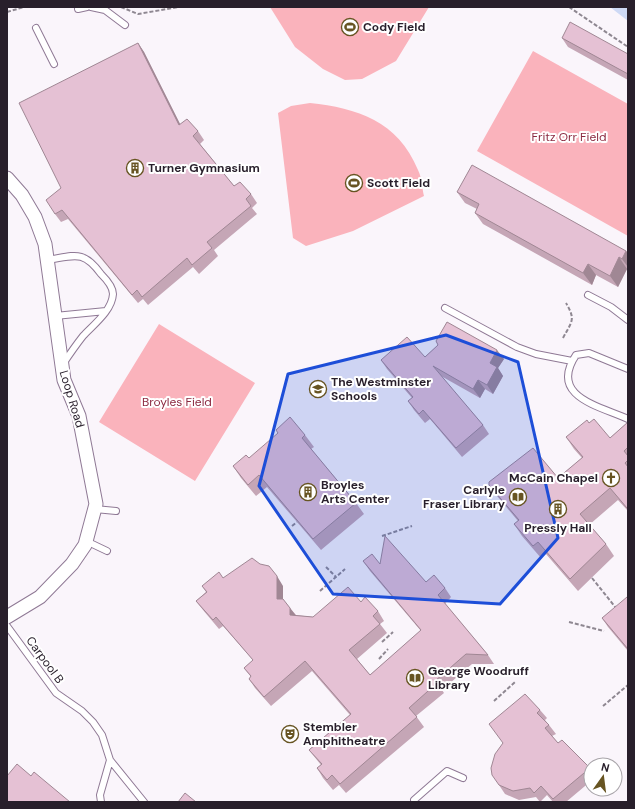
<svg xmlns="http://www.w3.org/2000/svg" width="635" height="809" font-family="'DM Sans',sans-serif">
<rect width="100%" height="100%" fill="#faf5fb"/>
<path fill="#fab3bc" d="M270,7H429L396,61L362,79L345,80L323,69L295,47Z
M533,51L628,104V236L477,151Z
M310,103C357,108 398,121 418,170C422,178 422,188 424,196L353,231L306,246L293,238L278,113L291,106Z
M159,324L255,383L195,481L99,422Z"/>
<path fill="#ced9f5" d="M610,7H628V21Z"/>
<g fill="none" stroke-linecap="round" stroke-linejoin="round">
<g stroke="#8f7995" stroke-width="8">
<path id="lane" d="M91,7L105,10L125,25
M78,9L87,7
M36,28L54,64
M47,260C74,256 83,249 101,274C106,279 113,287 113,294C112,311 93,325 83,336C76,345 69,355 63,364
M588,295L611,307L628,320
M445,308L517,347L536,354L572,361
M55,316L106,311
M628,369L589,353L576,355C548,397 600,406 628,419
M95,509L116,511
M86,541L107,551
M7,626L56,693L82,711L93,722L102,735L110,760
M101,802L100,795L110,760L144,802
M415,802L414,800L447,771L463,778"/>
</g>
<g stroke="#8f7995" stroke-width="15">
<path id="street" d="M7,178L22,195L35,217L45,244L64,380L79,416L96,504L85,545L72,564L40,597L7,617"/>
</g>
<path stroke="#8e8791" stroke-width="2" stroke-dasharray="4 2" stroke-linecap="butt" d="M121,7L138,14L179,7
M569,7L628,47
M7,12L24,7
M563,338C572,321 576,320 566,303
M292,526L297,522
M382,536L412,526
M326,567L336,577
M592,578L616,608
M320,591L345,569
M569,622L604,631
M382,642L393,632
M379,659L388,649
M494,701L515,682
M603,706L628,685"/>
<use href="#lane" stroke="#fff" stroke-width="6"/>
<use href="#street" stroke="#fff" stroke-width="13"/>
</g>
<path fill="#c5a6b6" d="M562,38L628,54V80L568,47Z
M138,43L144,52L180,124L198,131L204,140L200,144L234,186L251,194L257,203L252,208L257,214L214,250L218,256L199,274L193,267L148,305L143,299L138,303L68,219L61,222L55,214L61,188Z
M457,192L626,251L628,253V269H627L618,287L596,275L592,285L483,224L475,213L477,209L465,203Z
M436,341L504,359L498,368L503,376L493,394L485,389L480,398L441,376L483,425L489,434L462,457L430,419L425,423L414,410L408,401L412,398L387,369L381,360L425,357L438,345Z
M628,422V511L618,500L589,525L606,544L614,556L578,591L546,554L541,558L522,536L514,524L518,521L497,496L489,485L558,478L582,458L574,449L566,437L589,423L610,438Z
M305,435L314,447L311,449L356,503L364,514L321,550L267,487L256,496L241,478L233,466L249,458Z
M363,561L380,564L426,582L445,588L451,597L445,604L488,655L494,664H472L442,690L444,693L416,716L424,727L346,793L339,785L333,790L323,778L317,768L321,765L309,750L350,715L312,671L271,706L255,688L249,679L251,677L244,668L253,660L223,626L219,629L203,610L196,601L206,592L202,586L223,578L283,586V600L290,608L296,615L313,617L361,602L378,611L384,621L380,624L387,633L357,659L370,675L421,631L370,571Z
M628,599V651L608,627L602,618Z
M540,710L547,718L545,720L549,725L556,734L552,736L558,743L590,768L591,770V781L566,802H553L547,795L540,802L536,797L519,800L505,794L499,785L503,744Z"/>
<path fill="#a08794" d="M138,43L144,52L185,134L179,125Z
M626,251L628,253V267L622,259Z
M619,257L627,269L618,287L610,276Z
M588,264L596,275L592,285L583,273Z
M497,350L504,359L498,368L503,376L493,394L487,385L490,363Z
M478,380L485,389L480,398L473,389Z
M277,576L283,586V608L277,599Z
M290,608L297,617L290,615Z"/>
<path fill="#e5c1d4" stroke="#a08794" d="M570,22L628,54V74L562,38Z
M138,43L179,125L187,119L198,131L193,136L234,186L240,182L251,194L246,199L251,206L207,242L212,248L192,265L187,258L142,297L137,290L132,295L62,210L55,214L46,200L61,188L19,103Z
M472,165L626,251L622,259L619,257L610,276L588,264L583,273L475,213L479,204L457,192Z
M447,322L497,350L490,363L497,367L487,385L478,380L473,389L433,366L483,425L456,448L423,410L419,414L408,401L413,397L381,360L407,337L425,357L438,345L436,341Z
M290,417L305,435L302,438L356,503L313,539L259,475L248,485L233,466L246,455L249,458L278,433L276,430Z
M594,419L610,438L628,422V447L624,451L628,456V460L625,463L628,467V507L627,508L610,488L580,514L606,544L570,579L538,542L533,546L514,524L519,520L489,485V482L533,448L558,478L583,457L566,437L587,420L589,423Z
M385,536L426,582L434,575L445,588L438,595L488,655L466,654L435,681L437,683L409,708L417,717L340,784L332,775L327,780L317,768L322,764L309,750L351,714L305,661L264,697L249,679L251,676L244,668L253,660L216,617L213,620L196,601L207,592L202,586L219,572L223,578L252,558L260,564L269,566L277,576V599H283L290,608V615L313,617L348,587L361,602L365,597L378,611L373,616L380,624L349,650L370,675L421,630L363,561L372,554L380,564Z
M627,597L628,599V649L602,618Z
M525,694L540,710L537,713L549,725L545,728L558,743L562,740L590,768L553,799L541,786L534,793L530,788L513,791L499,785L492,775L491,768L495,754L503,743L489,724Z
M17,764L31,776L34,772L70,802H7V776Z
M185,793L196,802H178Z"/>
<path fill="#1d4ed8" fill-opacity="0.2" stroke="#1d4ed8" stroke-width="3" stroke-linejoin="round" d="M446,335L518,362L558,538L500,604L333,594L259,486L288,374Z"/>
<defs>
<g id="stadium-ring" transform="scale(0.9)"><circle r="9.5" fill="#fff" stroke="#675422" stroke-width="1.5"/><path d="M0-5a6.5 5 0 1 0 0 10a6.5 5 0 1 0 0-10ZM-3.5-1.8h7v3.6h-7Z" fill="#675422"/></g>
<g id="building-ring" transform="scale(0.9)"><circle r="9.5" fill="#fff" stroke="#675422" stroke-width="1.5"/><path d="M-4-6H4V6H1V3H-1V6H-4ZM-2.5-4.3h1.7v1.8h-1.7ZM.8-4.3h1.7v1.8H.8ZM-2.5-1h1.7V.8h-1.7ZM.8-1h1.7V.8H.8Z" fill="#675422"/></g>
<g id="school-ring" transform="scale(0.9)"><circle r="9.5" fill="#fff" stroke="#675422" stroke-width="1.5"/><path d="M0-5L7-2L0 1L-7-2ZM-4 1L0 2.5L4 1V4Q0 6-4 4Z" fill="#675422"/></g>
<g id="church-ring" transform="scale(0.9)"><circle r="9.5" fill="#fff" stroke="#675422" stroke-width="1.5"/><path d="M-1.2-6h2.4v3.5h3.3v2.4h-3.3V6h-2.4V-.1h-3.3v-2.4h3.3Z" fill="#675422"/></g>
<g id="library-ring" transform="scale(0.9)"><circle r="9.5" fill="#fff" stroke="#675422" stroke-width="1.5"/><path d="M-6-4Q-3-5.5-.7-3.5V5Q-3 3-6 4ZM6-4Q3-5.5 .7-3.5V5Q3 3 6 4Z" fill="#675422"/></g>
<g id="theatre-ring" transform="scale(0.9)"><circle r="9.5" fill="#fff" stroke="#675422" stroke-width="1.5"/><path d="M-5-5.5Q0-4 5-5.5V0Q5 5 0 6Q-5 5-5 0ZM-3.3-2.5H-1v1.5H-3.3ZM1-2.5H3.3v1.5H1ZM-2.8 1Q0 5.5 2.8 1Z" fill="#675422"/></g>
</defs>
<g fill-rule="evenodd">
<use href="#stadium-ring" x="350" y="27"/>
<use href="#building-ring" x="135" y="168"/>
<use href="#stadium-ring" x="354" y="183"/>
<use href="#school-ring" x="318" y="389"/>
<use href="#church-ring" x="611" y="478"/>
<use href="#building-ring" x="308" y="492"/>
<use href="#library-ring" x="518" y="497"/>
<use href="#building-ring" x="558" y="509"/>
<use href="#library-ring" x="415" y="678"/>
<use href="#theatre-ring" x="290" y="734"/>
</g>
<g text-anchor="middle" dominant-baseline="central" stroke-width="4" stroke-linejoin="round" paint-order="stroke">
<g font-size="12" font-weight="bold" fill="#281f2b" stroke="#fff" text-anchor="start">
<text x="363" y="27">Cody Field</text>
<text x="148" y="168">Turner Gymnasium</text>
<text x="367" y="183">Scott Field</text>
<text x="331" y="382">The Westminster<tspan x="331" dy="14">Schools</tspan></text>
<text x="598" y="478" text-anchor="end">McCain Chapel</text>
<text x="321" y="485">Broyles<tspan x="321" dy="14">Arts Center</tspan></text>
<text x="505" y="490" text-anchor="end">Carlyle<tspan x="505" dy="14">Fraser Library</tspan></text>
<text x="558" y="528" text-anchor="middle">Pressly Hall</text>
<text x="428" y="671">George Woodruff<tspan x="428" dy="14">Library</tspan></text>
<text x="303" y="727">Stembler<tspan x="303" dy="14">Amphitheatre</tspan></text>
</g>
<g font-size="12" fill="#8b2940" stroke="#fff">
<text x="569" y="137">Fritz Orr Field</text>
<text x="177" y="402">Broyles Field</text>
</g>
<g font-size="12" fill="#281f2b" stroke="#fff">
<text transform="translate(72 399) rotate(73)">Loop Road</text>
<text transform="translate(45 660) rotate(54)">Carpool B</text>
</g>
</g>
<rect width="635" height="809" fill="none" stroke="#281f2b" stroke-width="16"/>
<g transform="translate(603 777) rotate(14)"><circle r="19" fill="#ffffff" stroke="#a9a5aa"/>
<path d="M0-3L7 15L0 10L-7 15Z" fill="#675422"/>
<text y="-6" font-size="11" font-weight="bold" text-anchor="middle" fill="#281f2b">N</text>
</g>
</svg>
